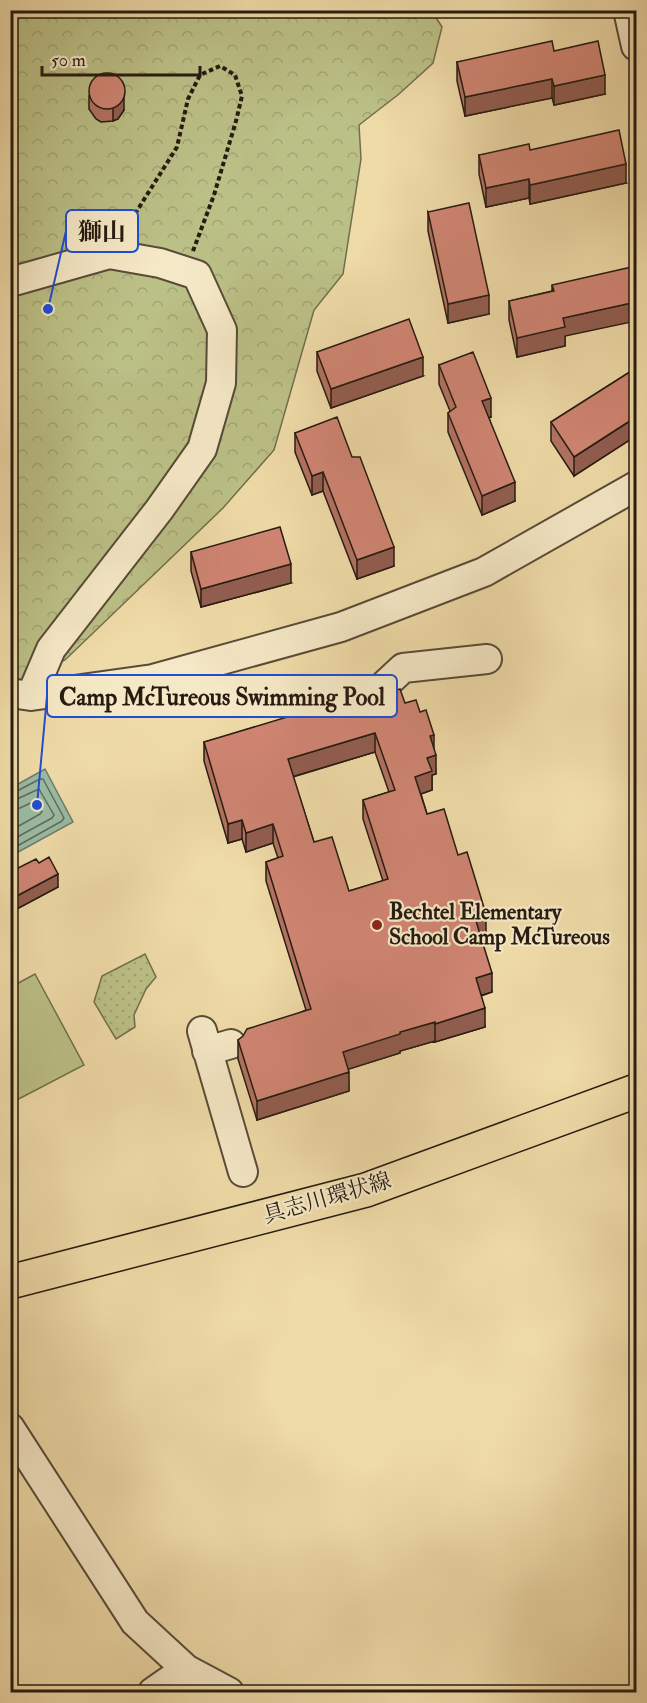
<svg xmlns="http://www.w3.org/2000/svg" width="647" height="1703" font-family="'IM FELL Double Pica','Noto Serif JP',serif">
<defs>
<pattern id="grass-dots" width="8" height="8" patternUnits="userSpaceOnUse" patternTransform="scale(1.5)"><rect width="8" height="8" fill="#bbc086"/><path d="M2 2h.1M6 6h.1" fill="none" stroke="#a1a473" stroke-width="1.8" stroke-linecap="round"/></pattern>
<pattern id="forest-crowns" width="20" height="18" patternUnits="userSpaceOnUse" patternTransform="scale(1.5)"><rect width="20" height="18" fill="#bbc086"/><path d="M2 6a3 3 0 1 1 6 0M12 15a3 3 0 1 1 6 0" fill="none" stroke="#a1a473"/></pattern>
</defs>
<rect width="100%" height="100%" fill="#efdba8"/>
<filter id="stains"><feTurbulence type="fractalNoise" baseFrequency=".00333" numOctaves="4"/><feColorMatrix values="0 0 0 0 .2 0 0 0 0 .09 0 0 0 0 .02 0 0 0 .5 -.17"/></filter>
<radialGradient id="worn" r=".72"><stop offset=".6" stop-color="#630" stop-opacity="0"/><stop offset="1" stop-color="#630" stop-opacity=".3"/></radialGradient>
<path fill="url(#grass-dots)" stroke="#706e4c" stroke-width="1.5" d="M145,954L156,977L146,989L134,1015L135,1027L116,1039L94,1002L102,976Z"/>
<path fill="url(#forest-crowns)" stroke="#706e4c" stroke-width="1.5" d="M11,11H432L442,27L433,63L399,94L359,125L361,159L343,274L314,310L274,450L223,508L65,660L21,682L11,680Z"/>
<path fill="#bbc086" stroke="#706e4c" stroke-width="1.5" d="M35,974L84,1065L11,1103V987Z"/>
<path fill="#9abba4" stroke="#6c7b69" stroke-width="1.5" d="M45,769L73,822L11,856V788Z"/>
<g fill="none" stroke-linecap="round" stroke-linejoin="round">
<path stroke="#606b5a" stroke-width="1.5" d="M10,793L15,792L40,779H43L64,818L62,821L10,850
M10,800L17,799L39,789L54,815L52,818L10,841
M10,809L20,808L35,801L42,812L40,814L10,831"/>
<g stroke="#584b37" stroke-width="32">
<path id="minor" d="M628,10L636,46
M14,281L109,254L160,263L197,275L222,330L221,383L202,449L159,510L51,649L31,696
M10,693L31,696L153,679L341,627L484,572L636,486
M375,694L403,668L487,659
M202,1031L243,1172
M207,1051L231,1044
M10,1428L135,1622L186,1669L229,1692
M153,1692L186,1669"/>
</g>
<g stroke="#261b11" stroke-width="36">
<path id="major" d="M10,1282L366,1190L636,1091"/>
</g>
<path stroke="#261b11" stroke-width="4" stroke-dasharray="4.5 3" stroke-linecap="butt" d="M123,233L177,147L188,99L200,75L220,66L235,75L242,96L236,121L214,195L193,251"/>
<use href="#minor" stroke="#f5e8c6" stroke-width="28"/>
<use href="#major" stroke="#efdba8" stroke-width="33"/>
</g>
<path fill="#b37263" stroke="#261b11" stroke-width="1.5" fill-rule="evenodd" d="M554,51L605,94L554,105L552,98L465,116L457,81V62Z
M89,96L124,110L118,119L113,121L101,122L96,119L89,109Z
M530,150L626,183L530,204L529,198L486,207L479,174V155Z
M428,212L489,314L448,323L428,231Z
M552,285L565,336V346L517,357L509,320V301L552,291Z
M317,352L423,376L331,408L317,371Z
M439,365L491,417L489,418L515,501L482,515L448,432V413L450,411L439,384Z
M636,368L574,476L551,441V422Z
M295,433L352,457L394,566L357,579L323,491L312,495L295,452Z
M191,552L291,583L201,607L191,571Z
M405,703L434,750L436,774L432,775V790L421,794L427,814L458,855L486,933L481,937L492,992L481,996L485,1027L435,1042V1041L400,1051V1053L348,1069L349,1091L257,1120L238,1059V1040L306,1010L266,881V862L278,858L273,843L246,852L242,839L228,843L204,761V742L338,707H349ZM375,752L389,792L363,800V819L383,881L349,891L314,842L293,777Z
M39,863L58,887L13,911L10,907V872Z"/>
<path fill="#925d50" stroke="#261b11" stroke-width="1.5" d="M605,75V94L554,105V86Z
M552,79V98L465,116V97Z
M124,96V110L118,119L113,121V108Z
M626,164V183L530,204V185Z
M529,179V198L486,207V188Z
M489,295V314L448,323V304Z
M636,302V321L565,336V346L517,357V338L563,318Z
M423,357V376L331,408V389Z
M491,398V417L482,420V401Z
M636,417V436L574,476V457Z
M323,472V491L312,495V476Z
M515,482V501L482,515V496Z
M394,547V566L357,579V560Z
M291,564V583L201,607V589Z
M375,733V752L288,778V759Z
M434,735V754L430,736Z
M436,755V774L432,775V790L415,796V777L427,758Z
M242,820V839L228,843V824Z
M273,824V843L246,852V833Z
M58,874V887L13,911V898Z
M486,914V933L476,940V921Z
M492,973V992L476,997V978Z
M485,1008V1027L435,1042V1024Z
M435,1022V1041L400,1051V1053L343,1071V1052L400,1032Z
M349,1072V1091L257,1120V1101Z"/>
<path fill="#d08573" stroke="#261b11" stroke-width="1.5" fill-rule="evenodd" d="M552,41L554,51L598,41L605,75L554,86L552,79L465,97L457,62Z
M89 91a18 18 0 1 1 36 0a18 18 0 1 1-36 0Z
M619,130L626,164L530,185L529,179L486,188L479,155L529,144L530,150Z
M469,203L489,295L448,304L428,212Z
M636,266V302L563,318L565,327L517,338L509,301L554,291L552,285Z
M409,319L423,357L331,389L317,352Z
M473,352L491,398L482,401L515,482L482,496L448,413L456,407L439,365Z
M636,368V417L574,457L551,422Z
M337,417L352,457H360L394,547L357,560L323,472L312,476L295,433Z
M280,527L291,564L201,589L191,552Z
M400,689L405,703L416,700L420,712L426,710L434,735L430,736L436,755L427,758L432,771L415,777L427,814L444,809L458,855L467,852L486,914L476,921L492,973L476,978L485,1008L435,1024V1022L400,1032V1034L343,1052L349,1072L257,1101L238,1040L243,1036L247,1029L311,1009L266,862L283,856L273,824L246,833L242,820L228,824L204,742L337,702L338,707L348,704L349,707ZM375,733L395,790L363,800L388,879L349,891L332,837L314,842L288,759Z
M49,857L58,874L13,898L10,894V878L13,877L10,872L36,859L39,863Z"/>
<circle fill="#8f2418" stroke="#f5e8c6" stroke-width="2" cx="377" cy="925" r="6"/>
<g text-anchor="middle" dominant-baseline="central" stroke-width="4.5" stroke-linejoin="round" paint-order="stroke">
<g font-size="22" font-weight="bold" fill="#261b11" stroke="#f5e8c6" text-anchor="start">
<text x="389" y="912">Bechtel Elementary<tspan x="389" dy="25">School Camp McTureous</tspan></text>
</g>
<g font-size="22" fill="#261b11" stroke="#f5e8c6">
<text transform="translate(327 1198) rotate(-16)">具志川環状線</text>
</g>
</g>
<path fill="none" stroke="#1d4ed8" stroke-width="2" d="M48 309L66 231M37 805L47 696"/>
<g fill="#1d4ed8" stroke="#f5e8c6" stroke-width="2">
<circle cx="48" cy="309" r="6"/>
<circle cx="37" cy="805" r="6"/>
</g>
<g fill="#f5e8c6" stroke="#1d4ed8" stroke-width="2">
<rect x="66" y="210" width="72" height="42" rx="6"/>
<rect x="47" y="675" width="350" height="42" rx="6"/>
</g>
<g font-size="24" text-anchor="middle" font-weight="bold" fill="#261b11">
<text x="102" y="240">獅山</text>
<text x="222" y="705">Camp McTureous Swimming Pool</text>
</g>
<rect width="647" height="1703" fill="none" stroke="#efdba8" stroke-width="36"/>
<rect x="12" y="12" width="623" height="1679" fill="none" stroke="#261b11" stroke-width="3"/>
<rect x="18" y="18" width="611" height="1667" fill="none" stroke="#261b11" stroke-width="1.5"/>
<path d="M42 66v9h158v-9" fill="none" stroke="#261b11" stroke-width="3"/>
<text x="51" y="66" font-size="18" fill="#261b11" stroke="#f5e8c6" stroke-width="4.5" paint-order="stroke">50 m</text>
<rect width="100%" height="100%" filter="url(#stains)"/>
<rect width="100%" height="100%" fill="url(#worn)"/>
</svg>
